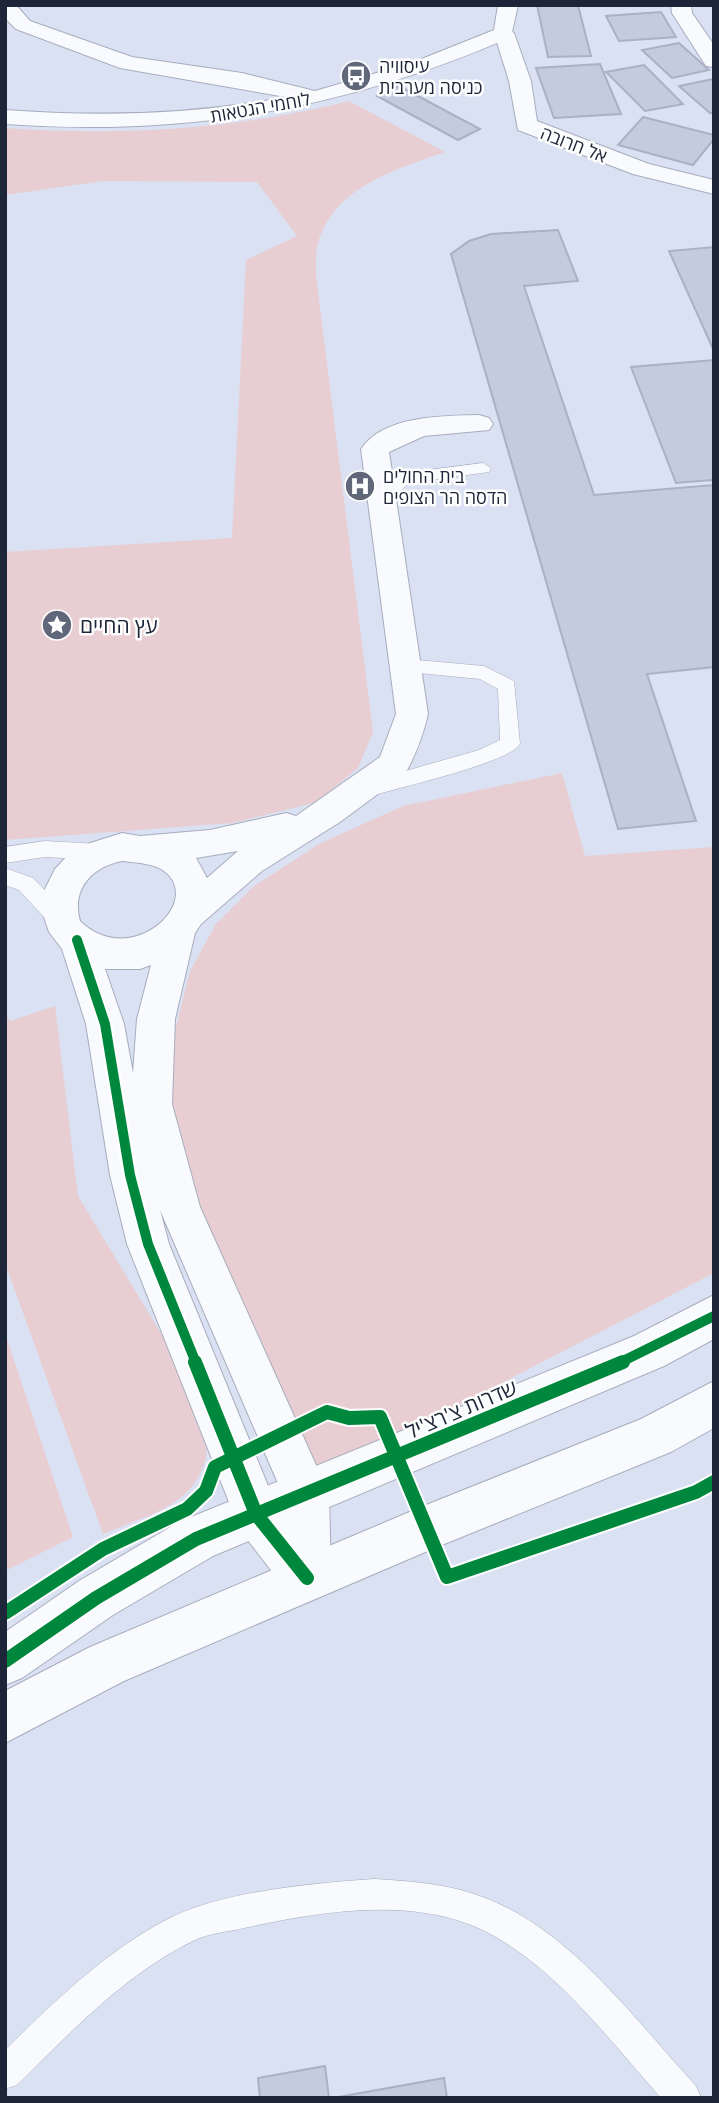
<svg xmlns="http://www.w3.org/2000/svg" width="719" height="2103" font-family="'Open Sans','Noto Sans Hebrew',sans-serif">
<rect width="100%" height="100%" fill="#dae1f2"/>
<path fill="#e8ced2" d="M349,101L445,152C396,169 334,187 318,243C315,252 316,265 316,275L373,732L358,768L317,802L233,823L5,840V552L232,538L246,260L297,236L257,182L103,181L5,195V128C121,136 236,130 349,101Z
M562,773L585,856L714,847V1273L315,1480L169,1136L163,1079L190,971L216,924L254,886L319,844L403,806Z
M55,1006L78,1196L165,1340L207,1450C200,1505 147,1515 103,1534L5,1263V1014L10,1021Z
M5,1333L73,1537L5,1571Z"/>
<path fill="#c3cbdf" stroke="#aab1c2" stroke-width="2" d="M537,5H578L591,56L548,57Z
M661,12L676,37L619,41L606,16Z
M679,43L709,70L672,78L642,50Z
M600,64L621,114L554,118L536,68Z
M644,65L683,104L645,111L606,72Z
M713,79L714,113H710L679,86Z
M399,86L480,129L458,140L377,96Z
M643,117L714,135V139L693,165L618,145Z
M558,230L578,281L524,286L594,495L714,485V667L647,674L696,821L618,829L451,254L469,241L491,234Z
M714,247V351L669,251Z
M714,360V484L712,480L676,483L631,367Z
M325,2066L329,2098H260L258,2078Z
M444,2078L447,2098H333L388,2088Z"/>
<g fill="none" stroke-linecap="round" stroke-linejoin="round">
<g stroke="#a6adbe" stroke-width="1">
<path id="lane" d="M483,463L491,468L489,472L409,483L398,493L392,519H380L377,515L381,491L398,474Z
M405,659L484,666L514,681L520,744C509,763 393,789 367,797L360,794L357,789L360,784L479,750L500,740L498,689L480,679L398,671L396,666L398,661Z
M45,841L100,844L107,846L110,852L107,858L100,860L45,857L5,863V847Z
M5,868L33,878L71,917L74,923L71,929L63,932L55,929L19,890L5,885Z
M374,1879C408,1881 441,1883 474,1894C567,1924 633,2018 696,2086L701,2098H661C610,2041 561,1974 494,1936C421,1894 322,1911 244,1928C228,1932 208,1933 193,1941C125,1974 70,2033 17,2085L5,2089V2050C56,2000 111,1946 176,1915C229,1891 315,1883 374,1879Z"/>
</g>
<g stroke="#a6adbe" stroke-width="2">
<path id="street" d="M671,5H691L692,13L714,45V67L706,66L672,13Z
M504,27L514,33L531,81L537,121L649,164L714,180V194L633,174L518,130L509,81L494,33Z
M479,415L489,418L493,424L489,430L424,436L389,452L428,714C423,736 416,754 405,774L340,822L262,871L201,924L195,933L175,1019L172,1104L200,1207L329,1494L331,1578L324,1595L307,1602L290,1595L240,1530L127,1244L110,1175L86,1024L62,949L49,932L42,911L45,889L55,869L71,852L84,845L122,833L140,836L210,830L286,813L296,816L380,757L396,714L361,449C384,415 443,416 479,415ZM238,851L207,878L196,858ZM122,861C138,863 161,863 171,878C195,911 127,967 80,921C71,889 92,867 122,861ZM151,965L137,1019L133,1073L124,1024L105,969H140ZM160,1210L283,1495V1511L273,1498L169,1244Z"/>
</g>
<g stroke="#a6adbe" stroke-width="2">
<path id="secondary" d="M5,5H16L30,21L132,57L242,73L315,91L414,62L494,30L498,5H518L511,37C345,109 186,137 5,124V110C100,117 192,115 286,97L120,68L16,29L5,18Z
M714,1295V1339L664,1366L213,1556L113,1615L22,1678L5,1685V1632L79,1581L179,1522L634,1336Z
M714,1381V1428L671,1452L437,1547L124,1681L5,1743V1691L90,1647L426,1505L641,1419Z"/>
</g>
<use href="#lane" fill="#f9fafd" fill-rule="evenodd"/>
<use href="#street" fill="#f9fafd" fill-rule="evenodd"/>
<use href="#secondary" fill="#f9fafd" fill-rule="evenodd"/>
<g stroke="#fefefe" stroke-width="15">
<path id="cycleway-far1" d="M77,940L105,1024L130,1175L148,1244L196,1363
M619,1363L714,1316"/>
</g>
<g stroke="#fefefe" stroke-width="18">
<path id="cycleway" d="M195,1362L256,1514L307,1578
M5,1613L103,1549L187,1509L206,1491L215,1467L327,1412L349,1418L380,1417L447,1577L696,1492L714,1482
M5,1661L96,1598L196,1539L623,1362"/>
</g>
<use href="#cycleway-far1" stroke="#00873e" stroke-width="10"/>
<use href="#cycleway" stroke="#00873e" stroke-width="14"/>
</g>
<defs>
<g id="bus-disc" transform="scale(1.575)"><circle r="9.5" fill="#5f6779" stroke="#fefefe"/><path d="M-5-6H5V4H4V6H2V4H-2V6H-4V4H-5ZM-3.5-4V0h7V-4ZM-3.5 1.2v1.5H-2V1.2ZM2 1.2v1.5H3.5V1.2Z" fill="#fff"/></g>
<g id="hospital-disc" transform="scale(1.575)"><circle r="9.5" fill="#5f6779" stroke="#fefefe"/><path d="M-5-5h3v3.5h4V-5h3V5h-3V1.5h-4V5h-3Z" fill="#fff"/></g>
<g id="sight-disc" transform="scale(1.575)"><circle r="9.5" fill="#5f6779" stroke="#fefefe"/><path d="M0-6L1.8-2.2L6-1.7L2.9 1.2L3.7 5.4L0 3.3L-3.7 5.4L-2.9 1.2L-6-1.7L-1.8-2.2Z" fill="#fff"/></g>
</defs>
<g fill-rule="evenodd">
<use href="#bus-disc" x="356" y="76"/>
<use href="#hospital-disc" x="360" y="486"/>
<use href="#sight-disc" x="57" y="625"/>
</g>
<g text-anchor="middle" dominant-baseline="central" stroke-width="5" stroke-linejoin="round" paint-order="stroke">
<g font-size="18" fill="#1d2538" stroke="#fefefe" text-anchor="start">
<text x="379" y="66">עיסוויה<tspan x="379" dy="21">כניסה מערבית</tspan></text>
<text x="383" y="476">בית החולים<tspan x="383" dy="21">הדסה הר הצופים</tspan></text>
</g>
<g font-size="18" fill="#1d2538" stroke="#fefefe">
<text transform="translate(260 107) rotate(-10)">לוחמי הגטאות</text>
<text transform="translate(574 144) rotate(21)">אל חרובה</text>
</g>
<g font-size="21" fill="#1d2538" stroke="#fefefe" text-anchor="start">
<text x="80" y="625">עץ החיים</text>
</g>
<g font-size="21" fill="#1d2538" stroke="#fefefe">
<text transform="translate(461 1409) rotate(-23)">שדרות צ'רצ'יל</text>
</g>
</g>
<rect width="719" height="2103" fill="none" stroke="#1d2538" stroke-width="14"/>
</svg>
